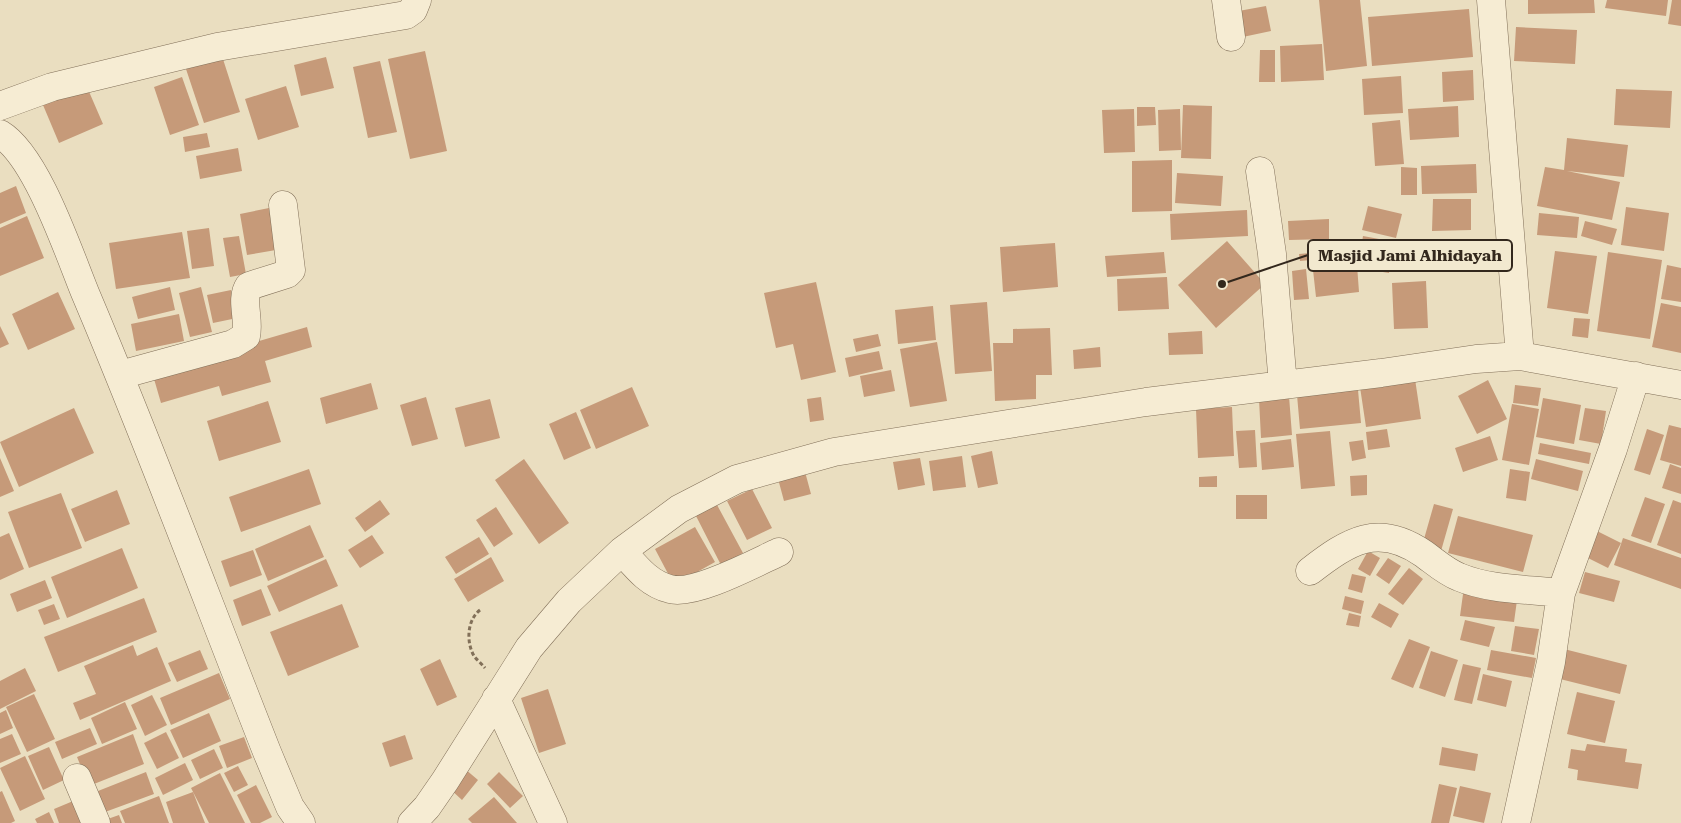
<svg xmlns="http://www.w3.org/2000/svg" width="1681" height="823" font-family="'Roboto Serif',serif">
<rect width="100%" height="100%" fill="#eadec0"/>
<path fill="#c69a79" d="M1319,0H1360L1367,66L1326,71Z
M1528,0H1594L1595,13L1528,14Z
M1607,0H1668L1666,16L1605,8Z
M1672,0H1681V26L1668,24Z
M1266,6L1271,31L1238,38L1233,12Z
M1469,9L1473,57L1372,66L1368,17Z
M1516,27L1577,30L1575,64L1514,61Z
M1322,44L1324,80L1281,82L1280,46Z
M1260,50H1275V82H1259Z
M425,51L447,151L410,159L388,59Z
M222,56L240,112L204,123L186,69Z
M326,57L334,88L301,96L294,65Z
M380,61L397,132L368,138L353,67Z
M1473,70L1474,100L1443,102L1442,72Z
M1401,76L1403,113L1364,115L1362,79Z
M182,77L199,125L170,135L154,87Z
M286,86L299,127L258,140L245,99Z
M87,87L103,124L59,143L43,105Z
M1616,89L1672,91L1670,128L1614,125Z
M1183,105L1212,106L1211,159L1181,158Z
M1458,106L1459,137L1410,140L1408,109Z
M1137,107H1155L1156,125L1137,126Z
M1134,109L1135,152L1104,153L1102,110Z
M1180,109L1181,150L1159,151L1158,110Z
M1400,120L1404,164L1375,166L1372,123Z
M207,133L210,147L185,152L183,137Z
M1567,138L1628,145L1624,177L1567,171L1620,182L1612,220L1537,206L1545,167L1564,170Z
M238,148L242,171L200,179L196,156Z
M1172,160V211L1132,212V161Z
M1476,164L1477,193L1422,194L1421,166Z
M1401,167L1417,168V195H1401Z
M1177,173L1223,176L1221,206L1175,203Z
M16,186L26,213L0,224V193Z
M1433,199H1471V230L1432,231Z
M1368,206L1402,214L1396,238L1362,230Z
M1626,207L1669,213L1664,251L1621,245Z
M269,208L276,250L247,255L240,214Z
M1247,210L1248,236L1171,240L1170,214Z
M1539,213L1579,217L1577,238L1537,235Z
M27,216L44,258L0,276V228Z
M1329,219V239L1289,240L1288,221Z
M1585,221L1617,229L1612,245L1581,236Z
M209,228L214,266L192,269L187,231Z
M182,232L190,278L116,289L109,243Z
M239,236L246,274L230,277L223,238Z
M1363,236L1395,242L1389,273L1358,268Z
M1227,241L1265,284L1216,328L1178,285Z
M1055,243L1058,287L1003,292L1000,247Z
M1344,250V257L1300,261L1299,254Z
M1555,251L1597,256L1588,314L1547,308Z
M1164,252L1166,273L1107,277L1105,256Z
M1608,252L1662,260L1650,339L1597,331Z
M1357,265L1359,292L1316,297L1313,270Z
M1667,265L1681,268V302L1661,299Z
M1306,269L1309,299L1294,300L1292,271Z
M1167,277L1169,309L1118,311L1117,279Z
M1426,281L1428,328L1394,329L1392,283Z
M816,282L836,372L801,380L793,344L776,348L764,293Z
M170,287L175,310L138,319L132,297Z
M201,287L212,332L190,337L179,293Z
M231,290L237,318L213,323L207,295Z
M58,292L75,329L28,350L12,314Z
M987,302L992,371L955,374L950,305Z
M1661,303L1681,307V353L1652,347Z
M933,306L936,340L898,344L895,310Z
M179,314L184,341L136,351L131,324Z
M1574,318L1590,319L1588,338L1572,336Z
M0,326L9,344L0,348Z
M307,327L312,347L265,361L271,382L222,396L219,386L161,403L152,372Z
M1050,328L1052,375H1036V399L995,401L993,343H1013V329Z
M1202,331L1203,354L1169,355L1168,333Z
M878,334L881,346L856,352L853,339Z
M937,342L947,401L910,407L900,349Z
M1100,347L1101,367L1074,369L1073,350Z
M879,351L883,369L849,377L845,358Z
M891,370L895,391L864,397L860,376Z
M1415,379L1421,419L1366,427L1360,387Z
M1488,380L1507,419L1477,434L1458,396Z
M371,383L378,409L326,424L320,398Z
M1515,385L1541,388L1538,406L1513,403Z
M632,387L649,426L596,449L580,410Z
M1358,390L1361,423L1300,429L1297,395Z
M1289,396L1292,435L1261,438L1259,399Z
M426,397L438,439L412,446L400,405Z
M821,397L824,420L810,422L807,399Z
M1543,398L1581,405L1574,444L1536,437Z
M490,399L500,438L465,447L455,408Z
M268,401L281,442L219,461L207,421Z
M1512,404L1539,409L1529,465L1502,460Z
M1232,407L1234,456L1198,458L1196,409Z
M74,408L94,453L19,487L0,442Z
M1585,408L1606,411L1601,444L1579,440Z
M576,412L591,448L564,460L549,424Z
M1669,425L1681,428V466L1660,460Z
M1387,429L1390,447L1368,450L1366,432Z
M1647,429L1664,435L1650,475L1634,470Z
M1255,430L1257,467L1239,468L1236,431Z
M1330,431L1335,486L1301,489L1296,434Z
M1490,436L1498,460L1463,472L1455,448Z
M1291,439L1294,467L1262,470L1260,443Z
M1363,440L1366,458L1352,461L1349,442Z
M1540,443L1591,453L1589,464L1538,454Z
M992,451L998,484L978,488L971,456Z
M962,456L966,487L933,491L929,461Z
M0,458L14,491L0,497Z
M920,458L925,485L898,490L893,462Z
M524,459L569,523L539,544L495,480Z
M1536,459L1583,471L1578,491L1531,479Z
M1670,464L1681,468V494L1662,488Z
M804,468L811,494L784,501L777,475Z
M309,469L321,504L241,532L229,497Z
M1510,469L1530,472L1526,501L1506,498Z
M1367,475V495L1351,496L1350,476Z
M1217,476V487H1199V477Z
M752,489L772,528L747,540L727,501Z
M117,490L130,524L85,542L71,509Z
M61,493L82,548L29,568L8,512Z
M1236,495H1267V519H1236Z
M1645,497L1665,504L1651,543L1631,536Z
M380,500L390,514L365,532L355,518Z
M1673,500L1681,503V554L1657,545Z
M716,503L743,553L721,565L695,514Z
M1434,504L1453,509L1441,551L1422,546Z
M496,507L513,534L494,547L476,520Z
M1458,516L1533,535L1523,572L1448,553Z
M310,525L324,557L268,581L255,549Z
M695,527L715,562L674,585L655,549Z
M1591,528L1621,543L1608,568L1578,553Z
M9,533L24,569L0,580V537Z
M372,535L384,553L360,568L348,550Z
M479,537L489,554L456,574L445,557Z
M1623,538L1681,558V589L1614,565Z
M122,548L138,588L67,618L51,577Z
M253,550L262,575L230,587L221,561Z
M1368,551L1380,558L1370,576L1358,569Z
M491,557L504,581L468,602L454,579Z
M1388,558L1401,566L1389,584L1376,575Z
M326,559L338,586L279,612L267,586Z
M1409,568L1423,579L1403,605L1388,594Z
M1585,572L1620,581L1614,602L1579,593Z
M1352,574L1366,577L1362,593L1348,589Z
M45,580L52,598L17,612L10,594Z
M1464,587L1518,593L1514,622L1460,616Z
M261,589L271,615L242,626L233,600Z
M1345,596L1364,601L1361,614L1342,609Z
M144,598L157,632L58,672L44,637Z
M1379,603L1399,614L1391,628L1371,617Z
M54,604L60,619L44,625L38,610Z
M342,604L359,647L288,676L270,632Z
M1349,613L1361,616L1359,627L1346,625Z
M1465,620L1495,627L1489,647L1460,640Z
M1515,626L1539,629L1534,655L1511,651Z
M1409,639L1430,647L1413,688L1391,679Z
M133,645L137,656L157,647L171,681L80,720L73,703L96,694L84,666Z
M1564,649L1627,665L1620,694L1556,678Z
M200,650L208,669L177,682L168,663Z
M1491,650L1536,658L1532,678L1487,670Z
M1431,651L1458,660L1445,697L1419,688Z
M440,659L457,697L437,706L420,669Z
M1463,664L1481,668L1472,704L1454,700Z
M25,668L36,691L0,709V681Z
M219,673L230,699L171,725L160,698Z
M1483,674L1512,681L1506,707L1477,700Z
M548,689L566,744L539,753L521,698Z
M1577,692L1615,701L1605,743L1567,734Z
M34,694L55,739L27,752L6,707Z
M152,695L167,725L145,736L131,705Z
M125,702L137,729L102,744L91,718Z
M6,710L13,728L0,734V713Z
M209,713L221,741L183,758L170,730Z
M90,728L97,744L62,759L55,742Z
M166,732L179,758L157,769L144,743Z
M12,734L21,754L0,763V739Z
M133,734L144,764L89,786L77,757Z
M405,735L413,759L390,767L382,743Z
M244,737L252,758L227,768L219,746Z
M1587,744L1627,749L1625,762L1642,764L1638,789L1577,780L1578,770L1568,768L1571,749L1585,751Z
M49,747L64,780L43,790L28,756Z
M1442,747L1478,754L1475,771L1439,765Z
M214,749L223,768L200,779L191,760Z
M25,756L45,799L20,811L0,768Z
M185,763L193,780L163,795L155,778Z
M238,766L248,785L234,792L224,773Z
M465,769L478,780L462,800L449,788Z
M146,772L154,794L105,812L98,791Z
M499,772L523,796L510,808L487,784Z
M220,773L245,823H209L191,788Z
M1439,784L1457,788L1449,823H1431Z
M256,785L272,817L260,823H251L237,795Z
M1460,786L1491,793L1484,823L1453,816Z
M2,791L15,821L11,823H0V792Z
M193,792L205,823H173L166,802Z
M159,796L169,823H125L120,811Z
M494,797L517,823H472L468,819Z
M78,799L88,823H59L54,809Z
M49,812L54,823H37L35,819Z
M119,815L122,823H102V821Z"/>
<g fill="none" stroke-linecap="round" stroke-linejoin="round">
<g stroke="#827059" stroke-width="29">
<path id="minor" d="M1226,0L1231,37
M1491,0L1520,356
M0,106L52,87L217,47L406,15L413,10L417,0
M0,134C37,156 69,254 86,295C150,446 207,600 267,752L290,807L301,823
M1260,171L1272,254L1283,385
M120,375L233,344L246,336C250,320 240,299 249,286L287,274L291,270L283,205
M622,551C636,567 649,584 670,589C694,596 755,563 779,552
M1310,571C1349,541 1378,522 1424,554C1435,562 1446,572 1459,577C1490,590 1528,589 1561,593L1551,662L1516,823
M1561,593L1613,449L1636,376
M496,699L553,823
M77,778L96,823
M412,823L427,807L445,781L529,648L569,601L622,551L679,509L737,479L834,452L1146,402L1381,373L1476,359L1520,356L1681,385"/>
</g>
<path stroke="#827059" stroke-width="3" stroke-dasharray="4 2.5" stroke-linecap="butt" d="M480,610C467,620 466,642 474,656C477,660 482,664 485,668"/>
<use href="#minor" stroke="#f6ecd3" stroke-width="28"/>
</g>
<path fill="none" stroke="#33281d" stroke-width="2" d="M1222 284L1308 255"/>
<circle fill="#33281d" stroke="#f2e9cf" stroke-width="2" cx="1222" cy="284" r="5"/>
<rect fill="#f2e9cf" stroke="#33281d" stroke-width="2" x="1308" y="240" width="204" height="31" rx="5"/>
<g font-size="16" text-anchor="middle" font-weight="bold" fill="#33281d">
<text x="1410" y="261">Masjid Jami Alhidayah</text>
</g>
</svg>
